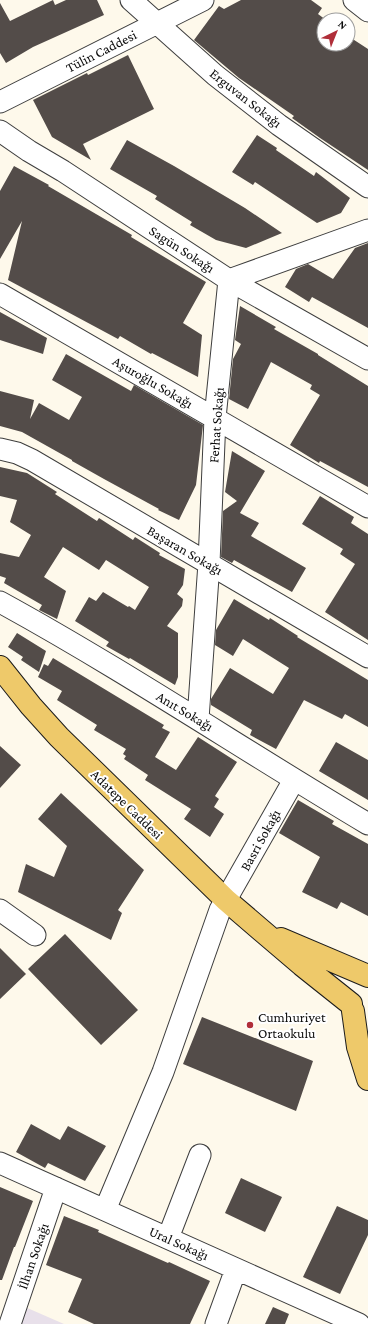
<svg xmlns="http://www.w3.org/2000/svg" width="368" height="1324" font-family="'Crimson Pro',serif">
<rect width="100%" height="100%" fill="#fef9eb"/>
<path fill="#e8e0ea" d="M9,1300L64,1324H0Z"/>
<path fill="#534c49" d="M53,0L55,5L66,0H97L104,15L33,47L6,63L0,53V3L10,21Z
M241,0H311L322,8L318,14L326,20H324V44H348V36L368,49V170L320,138L292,118L294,116L239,78L194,40L219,6L224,9Z
M128,55L154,109L83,144L91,160L52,137L33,100L87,73L88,75Z
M257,135L277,148L276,150L314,176L316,172L350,198L341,213L317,223L255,182L253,185L232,172Z
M127,140L174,166L245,208L282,233L246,248L216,240L190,225L192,222L155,199L157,196L110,169Z
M14,166L49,185L48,186L132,235L131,237L206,282L183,323L202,335L198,377L152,353L151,354L120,336L118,339L8,280L22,221L0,259V191Z
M368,243V328L312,297L309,302L285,287L296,269L308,264L333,279L355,248Z
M240,306L276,327L274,329L318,354V355L368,386V487L320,461L319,463L290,445L320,395L310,389L312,385L271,362L248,409L229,399L233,359L241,344L235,340Z
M0,312L47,338L43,354L0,340Z
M66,354L131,391L134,385L203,425L196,485L179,520L158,510L159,509L104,479L72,461V460L22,432L0,426V391L34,400L30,419L39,403L69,420L82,397L52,380Z
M232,451L265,471L240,513L259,523L251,536L306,568L292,592L234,560L232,563L221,557L223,511L237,501L225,492Z
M0,467L27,473L57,492L55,494L97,521L99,518L133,540L135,537L160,553L159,555L185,569L183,585L177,594L183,599L182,606L167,626L178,633V677L175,685L130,658L129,659L106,646L109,642L75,621L89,597L96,601L103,592L128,607L129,606L135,610L149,587L106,560L99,570L63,547L44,577L66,591L57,619L39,610L42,605L4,583L6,578L0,576V553L19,557L31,535L10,522L17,500L0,496Z
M320,496L354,517L351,523L368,534V640L325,612L355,564L340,554L343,549L302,524Z
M234,599L269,620L270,618L298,636L297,637L368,680V727L345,714L342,719L304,700L276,749L250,735L252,730L211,705V699L230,668L273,694L289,668L243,639L233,656L215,645L216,630Z
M17,633L46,651L39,672L21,660L23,657L8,647Z
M53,658L164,725L162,728L170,732L155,757L176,770L198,737L237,762L215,796L219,799L214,807L224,814L210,837L184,819L191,809L145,780L148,775L124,759L126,756L123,754L126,749L94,730L97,725L57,700L62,691L38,677L44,664L48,666Z
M336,742L368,760V800L319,771Z
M0,746L21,765L0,788Z
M61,793L144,870L118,910L122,913L111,940L18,892L26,864L54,877L67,846L38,819Z
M298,800L334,821L332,824L368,844V916L341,902L337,909L302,892L320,857L279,833Z
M65,934L138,1010L101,1045L28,969Z
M0,948L26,974L0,999Z
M202,1017L313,1061L296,1111L183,1064Z
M31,1124L60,1140L68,1126L106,1146L85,1181L48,1163L45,1168L16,1152Z
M241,1178L282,1197L265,1232L225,1213Z
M0,1187L33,1201L15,1247H14L2,1280H0Z
M337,1206L368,1220V1235L340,1294L303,1277Z
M64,1216L99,1230L98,1232L168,1263L169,1262L210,1281L190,1324H94L68,1312L82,1279L46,1265Z
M273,1307L289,1314L285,1324H265Z"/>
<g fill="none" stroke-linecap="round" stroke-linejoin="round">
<g stroke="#3e3e3e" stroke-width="23">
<path id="minor" d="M131,0L215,75L279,125L368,187
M354,0L368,11
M0,102L203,0
M0,131L29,151L63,171L229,280L368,359
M0,294L368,507
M0,449L17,453L32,460L368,657
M0,602C126,671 245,751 368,824
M198,719L209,563L215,418L229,280L368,230
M0,910L35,935
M0,1163L359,1324
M105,1210L163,1072L220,910L294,780
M168,1238L200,1155
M10,1324L56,1188
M216,1324L236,1269"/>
</g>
<g stroke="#1c1c1c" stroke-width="24">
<path id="major" d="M0,667L31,706L59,737L226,900L302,965L351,1004
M281,939L368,976
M353,1011L358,1047L368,1079"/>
</g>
<use href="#minor" stroke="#fff" stroke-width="21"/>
<use href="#major" stroke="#eec96a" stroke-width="22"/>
</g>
<circle fill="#b02e39" stroke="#fff" stroke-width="1.5" cx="250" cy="1025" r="4"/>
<g text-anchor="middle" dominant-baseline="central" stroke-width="4" stroke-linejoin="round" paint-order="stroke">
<g font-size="14" fill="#0b0b0b" stroke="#fff">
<text transform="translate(101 51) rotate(-27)">Tülin Caddesi</text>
<text transform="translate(246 98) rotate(38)">Erguvan Sokağı</text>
<text transform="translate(182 249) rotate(33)">Sagün Sokağı</text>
<text transform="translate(153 382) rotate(30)">Aşuroğlu Sokağı</text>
<text transform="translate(216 425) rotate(-86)">Ferhat Sokağı</text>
<text transform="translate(185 550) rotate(30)">Başaran Sokağı</text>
<text transform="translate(185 711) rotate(31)">Anıt Sokağı</text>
<text transform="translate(127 804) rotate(44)">Adatepe Caddesi</text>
<text transform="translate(260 840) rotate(-61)">Basri Sokağı</text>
<text transform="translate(179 1243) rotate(24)">Ural Sokağı</text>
<text transform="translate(33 1256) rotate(-71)">İlhan Sokağı</text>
</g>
<g font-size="14" fill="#0b0b0b" stroke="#fff" text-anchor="start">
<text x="258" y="1017">Cumhuriyet<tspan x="258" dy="16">Ortaokulu</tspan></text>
</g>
</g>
<g transform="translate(336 32) rotate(43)"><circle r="19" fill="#ffffff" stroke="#9d9d9d"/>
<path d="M0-3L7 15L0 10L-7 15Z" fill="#b02e39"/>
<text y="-6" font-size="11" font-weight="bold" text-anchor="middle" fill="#0b0b0b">N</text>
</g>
</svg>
